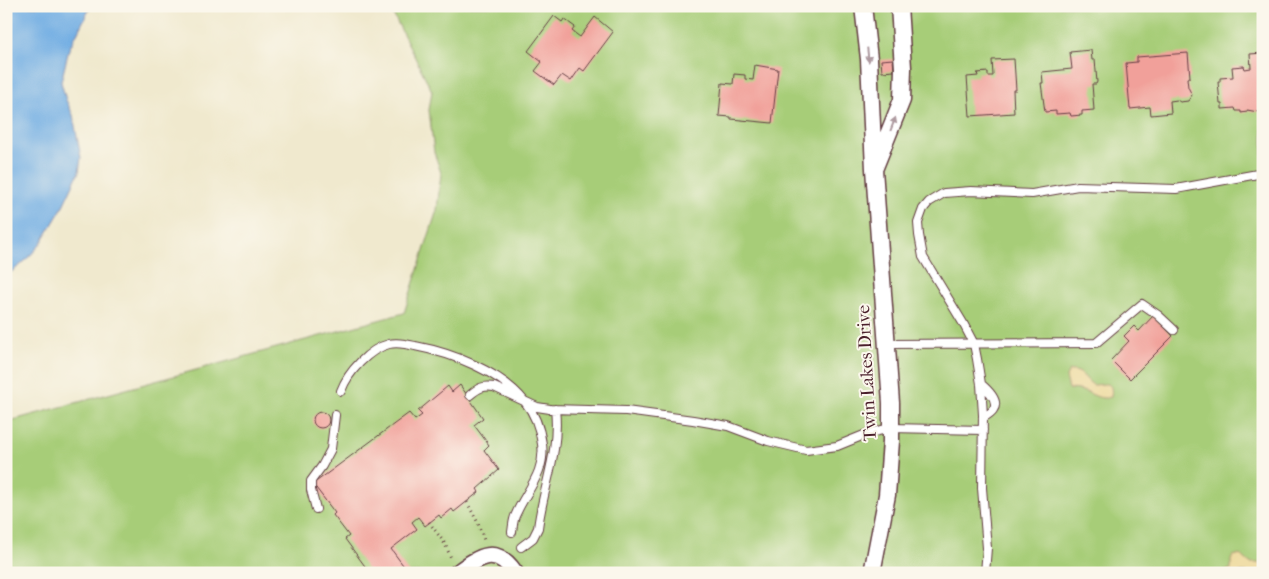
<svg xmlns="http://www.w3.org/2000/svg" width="1269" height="579" font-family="'IM FELL French Canon',serif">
<rect width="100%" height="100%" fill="#fbf7ec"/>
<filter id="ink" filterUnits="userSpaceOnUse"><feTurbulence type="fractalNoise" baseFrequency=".02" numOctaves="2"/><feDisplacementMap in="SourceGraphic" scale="10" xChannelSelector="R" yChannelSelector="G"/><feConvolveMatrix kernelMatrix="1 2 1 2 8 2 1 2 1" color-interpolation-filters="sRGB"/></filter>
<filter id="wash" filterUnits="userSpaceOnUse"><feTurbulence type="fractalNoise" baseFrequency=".0096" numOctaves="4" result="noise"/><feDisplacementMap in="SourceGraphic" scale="20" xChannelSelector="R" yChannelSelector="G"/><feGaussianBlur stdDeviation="1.12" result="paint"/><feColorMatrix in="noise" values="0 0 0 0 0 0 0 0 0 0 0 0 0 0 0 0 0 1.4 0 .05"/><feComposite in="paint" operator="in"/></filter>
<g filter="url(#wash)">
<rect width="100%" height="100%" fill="#f0e9ce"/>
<path fill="#a7cd78" stroke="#787652" d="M389,6H1263V573H6V422L404,313L437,210L441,173L434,152L429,110L432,91Z"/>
<path fill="#eeda9e" stroke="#9c7c64" d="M1069,371C1082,369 1084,379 1093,385C1104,385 1114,379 1111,397C1099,401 1093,393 1082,391C1077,389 1073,390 1069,389L1066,377Z
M1237,555L1242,556L1250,563H1260L1263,567L1262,573H1220L1231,569V560L1233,556Z"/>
<path fill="#71ade3" stroke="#5e6687" d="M6,6H91L69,49L61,82L66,100L73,115L81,158L79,172L61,210L40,245L23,263L6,276Z"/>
<g id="blocks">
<path fill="#f1a09a" d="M554,16L562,22L564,19L575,27L572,31L580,37L595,17L613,32L584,71L580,68L571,81L562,75L554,85L535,71L542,62L528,51Z
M1091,50L1092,60H1095L1097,82L1096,84H1092L1094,110L1082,111V115L1071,116L1070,113L1056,114V111L1045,112L1041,83H1043L1042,72L1072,69L1070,52Z
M1188,53L1190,77L1187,78L1188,87L1192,95L1188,101L1180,102L1177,100L1170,101L1171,113L1151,115L1150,107L1130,109L1126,63L1137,62V57Z
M1263,53L1262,108L1258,112L1247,110V112L1241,113V111H1236L1235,108L1222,109V104H1220L1218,82H1220V78L1233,77L1232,67L1244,66L1245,69L1251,68L1250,54Z
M893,59L894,71L882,72L881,60Z
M1014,59L1016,90H1013L1014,113L970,116L967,77L978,76L977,73L988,72V76H993L992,60Z
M755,65L778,69L772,123L731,119V117L719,116L722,83L733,84L734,74L745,75V79L753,80Z
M1153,316L1173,336L1130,379L1111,360L1129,341L1124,336L1134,326L1139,331Z
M460,385L483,418L474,425L489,445L484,450L499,470L477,489L479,492L454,512L452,509L441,518L439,515L425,526L418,517L412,522L417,529L391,549L409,573H370L345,539L349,536L333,515L335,513L313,484L409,413L415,420L422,415L418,411L448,386L452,392Z
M313 420a8 8 0 1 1 16 0a8 8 0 1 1-16 0Z"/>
</g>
</g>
<g filter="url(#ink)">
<use href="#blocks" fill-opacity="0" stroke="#633d43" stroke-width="1"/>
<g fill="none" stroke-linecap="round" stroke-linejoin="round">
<g stroke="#633d43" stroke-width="10">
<path id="service" d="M887,344L1096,343L1142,304L1158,315L1174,330
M981,384C987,389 1000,401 993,410C991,413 986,416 983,418
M341,391C348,372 369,349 389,344C397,342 407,344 415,346C452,353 502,372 525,402C535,414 540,429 542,444C546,472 526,491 516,514C513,519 513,526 512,532
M470,395C478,388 484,385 494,387L537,407L550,409L626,411L693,420L728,426L768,441L806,450L837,446L869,433L891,428L983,430
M316,509L311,490V481L322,466L331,449L335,415
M521,547L533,538L538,528C543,487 560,452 555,409
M985,573L987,548L982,488L983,415L981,384L977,359L974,344L963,323L923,257L919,235L918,223L923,209L929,202L944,193L971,191L1032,194L1078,186L1176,189L1263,173"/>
</g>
<g stroke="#633d43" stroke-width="19">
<path id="minor" d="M863,6L869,59L874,169L891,403V441L887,495L872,573
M875,167L902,100L903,68L899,6
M457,573C479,557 496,544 515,573"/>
</g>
<path stroke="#633d43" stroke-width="3" stroke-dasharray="1 4" stroke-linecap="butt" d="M467,502L478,523L484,540
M429,522L445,544L451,558"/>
<use href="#service" stroke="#fff" stroke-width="8"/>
<use href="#minor" stroke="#fff" stroke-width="16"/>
</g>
<defs><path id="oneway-solid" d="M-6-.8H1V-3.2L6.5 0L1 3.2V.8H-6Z" transform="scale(1.25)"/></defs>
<g fill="#ae9aa0">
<use href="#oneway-solid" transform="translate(868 55) rotate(84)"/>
<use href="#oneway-solid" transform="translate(893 124) rotate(-69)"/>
</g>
</g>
<g text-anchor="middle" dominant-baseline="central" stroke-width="4" stroke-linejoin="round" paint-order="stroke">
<g font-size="18" fill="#4a1f2b" stroke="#fbf7ec">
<text transform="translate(867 373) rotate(-93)">Twin Lakes Drive</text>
</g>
</g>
<rect width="1269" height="579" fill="none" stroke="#fbf7ec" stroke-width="25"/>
</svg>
